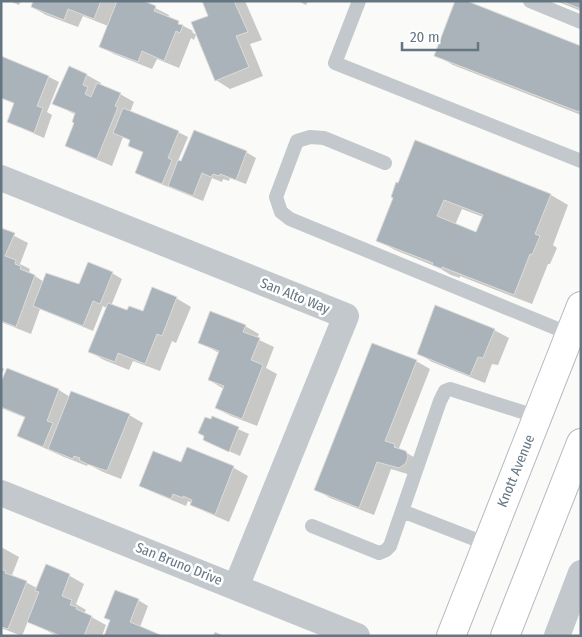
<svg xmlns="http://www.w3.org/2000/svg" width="582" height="637" font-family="'Fira Sans Condensed',sans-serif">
<rect width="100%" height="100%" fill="#fafaf8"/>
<path fill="#0003" fill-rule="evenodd" d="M9,1H21L19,5Z
M34,1H141L169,15L168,18L193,31L192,32L196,35L194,40L191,38L179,68L157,59L152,69L114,54L100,46L108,26L83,16L78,27L46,15L32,7Z
M204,1H245L262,40L250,44L263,76L230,89L216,80L210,16Z
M298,1H308L306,5Z
M556,1H581V11Z
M581,47V115L453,65L436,55Z
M1,57L49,77L59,82L47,112L52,115L44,138L8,122L15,104L1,98Z
M69,68L87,75L101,83L100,86L120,94L134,102L130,112L178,132L188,137L178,161L182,163L246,152L256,158L246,184L230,178L229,181L223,179L222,182L212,178L203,201L146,178L136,173L144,153L129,146L131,141L123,137L112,166L81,153L67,145L76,123V115L53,103Z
M416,142L551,195L568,205L553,245L557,248L550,264H548L532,304L460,276V278L451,275L439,268L395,250L377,240ZM462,209L483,217L477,233L455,225Z
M1,229L28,243L20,264L30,269L29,272L44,282L80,286L112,273L122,279L111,306L128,312L144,313L176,298L191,307L176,343L172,341L160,371L133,361L129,370L104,360L90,352L107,308L103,306L93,331L40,309L31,334L1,322Z
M245,326L259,334L257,339L274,347L266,368L277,374L257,426L231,416L216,408L224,389L209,380L219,353L199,342Z
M494,330L509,338L498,365L492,364L485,383L432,362L418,353Z
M416,361L430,369L399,448L420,461L414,476L391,469L374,515L330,498L316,489Z
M1,367L4,369L1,376Z
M7,370L59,390L70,397L129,415L143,423L121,479L103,472L88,464L87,466L64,457L18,436L26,418L1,408V385Z
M213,418L249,434L240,456L204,440Z
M188,448L234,468L248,476L229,522L206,512L192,503L188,501L186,506L155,493L140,485L182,464Z
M1,547L19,557L12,575L37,588L46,566L70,576L84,584L76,604L86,610L84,613L106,625L102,636H57L28,621L22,636L1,628Z
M138,600L148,606L140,627L111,621L105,618Z
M215,632L224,636H213Z"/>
<path fill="#aab3b9" stroke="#dcdcda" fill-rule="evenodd" d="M33,1H101L94,19L68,9L64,20L31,7Z
M117,1H144L156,6L154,11L179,21L178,24L183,25L180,33L176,31L164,61L142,51L138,62L99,47Z
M202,1H234L248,32L236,36L249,67L215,81L191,22L208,16Z
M455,1H467L581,46V108L579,112L434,56Z
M561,1H581V9Z
M1,56L49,76L37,106L43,108L34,133L7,122L14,103L1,98Z
M69,66L87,74L83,85L88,87L85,94L91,97L97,83L121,93L115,106L118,107L97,159L65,146L74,123L72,122L75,113L52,104Z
M123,108L179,131L168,158L172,160L162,184L135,173L143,152L128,146L130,140L113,133Z
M194,130L247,151L236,180L220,174L219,176L213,174L211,177L202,173L193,196L168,186L178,160L181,161Z
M415,140L551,194L535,234L540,236L532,255L530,254L514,295L442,267V269L432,265L433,263L376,241L393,198L391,197L396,182L398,183ZM444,200L483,215L476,232L437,216Z
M1,228L15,233L5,256L16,260L15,264L21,266L20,269L35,275L16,327L1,321Z
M88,262L113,272L100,304L93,301L83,326L33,306L46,273L79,284Z
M152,287L177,297L162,336L157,334L145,364L118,353L115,362L88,352L108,303L127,310L129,306L143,311Z
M435,305L495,329L483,358L478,357L470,376L417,354Z
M210,311L246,325L243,332L260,338L251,360L263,365L242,419L215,408L224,386L208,380L219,351L198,343Z
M372,343L417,360L385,441L395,444L394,447L406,451L408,456L407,460L405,464L399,468L377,462L359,508L314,490Z
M7,368L59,389L47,421L53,423L43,447L17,436L25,417L1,407V382Z
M71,391L130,414L107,471L87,464L79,460L80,458L74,456L73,459L48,449Z
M212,416L239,427L229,452L203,440L204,436L198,433L205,417L211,419Z
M187,447L234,466L215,515L190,505L192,500L183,496V498L173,494L171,499L139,486L153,451L181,462Z
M46,564L70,574L62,596L72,600L70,605L77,607L76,609L92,616L84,636H61L27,622L39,592L35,591Z
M1,569L6,571L5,573L27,581L8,629L1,627Z
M115,590L139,599L130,622L163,636H104L110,620L104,618Z"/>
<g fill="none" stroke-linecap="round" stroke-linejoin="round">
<g stroke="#b3babf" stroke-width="30">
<path id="secondary" d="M451,636L581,306
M505,636L581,443"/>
</g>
<path stroke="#c3c8cc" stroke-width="14" d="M359,1L335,63L581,161
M530,1L581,22
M385,163L324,138L310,137L297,141L276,197L281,212L290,219L570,334
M402,511L487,544
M312,526L379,553L386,550L390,546L440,401L445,391L450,389L538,417"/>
<path stroke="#c3c8cc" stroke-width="26" d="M1,178L346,316L236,587
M1,493L357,636
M557,636L581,573"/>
<use href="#secondary" stroke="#fff" stroke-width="28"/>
</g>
<g text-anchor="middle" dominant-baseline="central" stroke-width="5" stroke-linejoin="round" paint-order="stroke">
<g font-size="14" fill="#657683" stroke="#fff">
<text transform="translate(295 296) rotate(22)">San Alto Way</text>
<text transform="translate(516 471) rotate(-68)">Knott Avenue</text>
<text transform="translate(179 564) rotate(22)">San Bruno Drive</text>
</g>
</g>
<rect width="582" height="637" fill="none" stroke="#657683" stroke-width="5"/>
<path d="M402 42v8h76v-8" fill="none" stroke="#657683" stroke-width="2.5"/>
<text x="410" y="42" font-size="15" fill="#657683" stroke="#ffffff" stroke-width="4" paint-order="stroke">20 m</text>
</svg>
